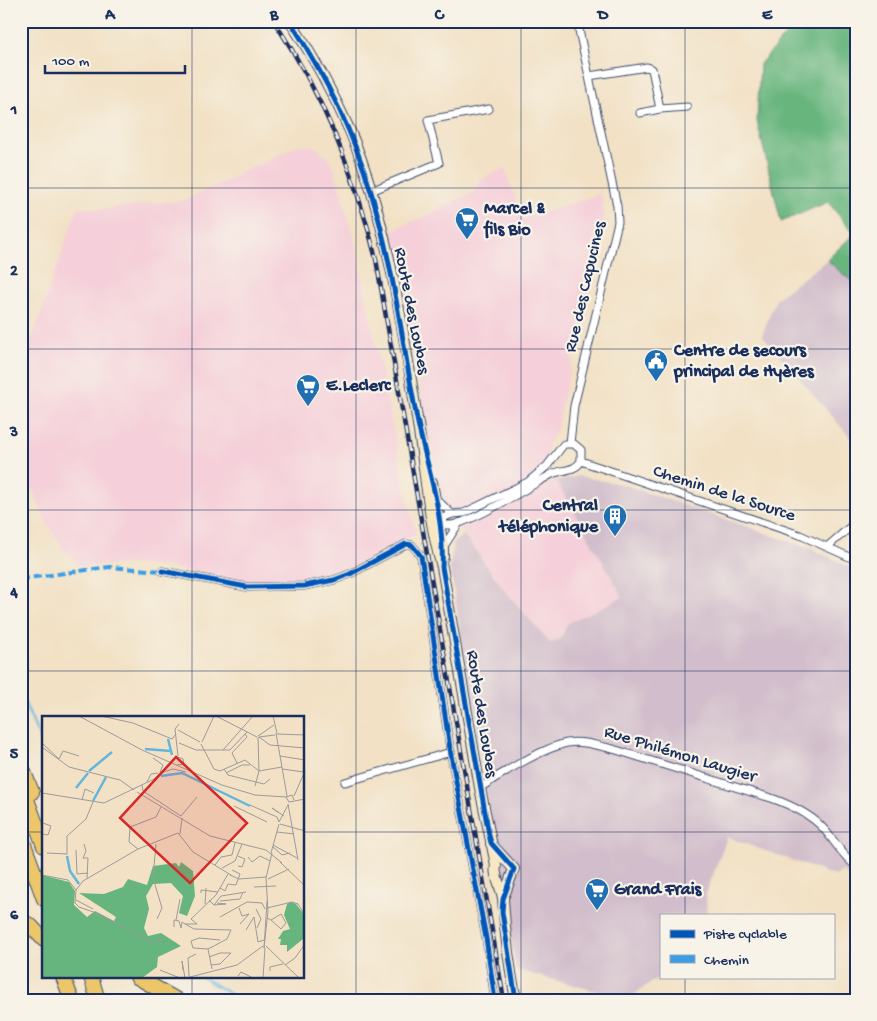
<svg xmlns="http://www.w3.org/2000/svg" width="877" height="1021" font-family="'Gochi Hand',sans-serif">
<rect width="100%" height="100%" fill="#f7f3e8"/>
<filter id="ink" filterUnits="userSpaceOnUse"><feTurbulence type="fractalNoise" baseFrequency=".02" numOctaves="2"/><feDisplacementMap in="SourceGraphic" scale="10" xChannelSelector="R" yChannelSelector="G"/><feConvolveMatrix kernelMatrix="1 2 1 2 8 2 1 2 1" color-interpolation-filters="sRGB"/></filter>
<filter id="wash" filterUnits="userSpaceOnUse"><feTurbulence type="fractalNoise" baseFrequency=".0096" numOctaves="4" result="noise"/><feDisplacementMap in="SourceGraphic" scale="20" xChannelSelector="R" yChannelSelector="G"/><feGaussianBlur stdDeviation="1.12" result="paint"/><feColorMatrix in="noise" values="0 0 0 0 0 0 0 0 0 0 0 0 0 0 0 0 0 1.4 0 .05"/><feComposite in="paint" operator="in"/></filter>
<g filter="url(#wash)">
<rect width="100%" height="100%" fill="#f2e1c5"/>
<path fill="#f5cfd9" d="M299,145L316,147L331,161L338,182L356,247L409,507L417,534L343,572L319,579L234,582L168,567L127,564L81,567L64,550L45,520L21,458V349L29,347L78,207L101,209L186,200Z
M505,168L522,219L601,194L604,215L598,270L589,284L556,433L549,442L546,459L556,481L623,597L568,623L559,639L550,643L506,592L464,534L445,518L390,232L470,194L476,190L481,180Z"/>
<path fill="#d1bdcb" d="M827,260L856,285V444L762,335L776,299Z
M578,476L625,485L812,549L856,570V884L843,871L835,876L727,837L706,894L707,915H661V976L627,999L516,970L450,567L454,542L464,535L506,592L550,643L560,639L568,623L623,597L556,481Z"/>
<path fill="#67b57e" stroke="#41726e" d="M798,21H856V285L827,260L854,234L828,202L781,222L757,121L760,64Z"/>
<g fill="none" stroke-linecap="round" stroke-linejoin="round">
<path stroke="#62b6de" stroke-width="2.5" d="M21,695L44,748
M202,977L240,1000"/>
</g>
</g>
<g filter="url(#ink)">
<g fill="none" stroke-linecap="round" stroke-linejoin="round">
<g stroke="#3b4a6d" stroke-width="9">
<path id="street" d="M589,76L647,67L652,69L660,109L640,113
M660,109L687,107
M371,191L439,163L428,120L489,109
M570,443L574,406L618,222L617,206L577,21
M581,461L800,535L856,560
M436,499L452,514
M438,520C440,523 443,525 447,525C466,527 532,485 550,475C561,469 575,472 581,461V450L574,444H564L547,466L528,482L464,513L452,514L445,517L438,526
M444,546L459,523
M827,547L856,522
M162,571L247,587L304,586L334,580L350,574L406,544L412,545L421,556L451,755L486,938L495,1000
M345,782L451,752
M480,788C500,774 543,748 567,743C581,740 599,746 613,749L774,799C790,805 806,812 819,824C833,837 840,854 856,866"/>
</g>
<g stroke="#3b4a6d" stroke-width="12">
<path id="secondary" d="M290,21C313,56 333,93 350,131C386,215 403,327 417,418C425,467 428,519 442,567L480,788L496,865C493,875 502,888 503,899C505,933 509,966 516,1000
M432,482L443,547V557
M491,844L514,869L503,898"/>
</g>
<g stroke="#3b4a6d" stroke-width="16">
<path id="highway" d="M21,765L32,792
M21,783L44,846
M21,836L44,899
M21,920L31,926L44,940
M63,977L72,1000
M91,977L98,1000
M137,977L177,1000"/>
</g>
<use href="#street" stroke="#fff" stroke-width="7"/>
<use href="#secondary" stroke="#f7e8c3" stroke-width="10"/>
<use href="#highway" stroke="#ecc669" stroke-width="14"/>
<g stroke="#1b2f5e" stroke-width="4.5">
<path id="rail" d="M274,21C322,94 355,173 376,259L504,1000"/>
</g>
<use href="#rail" stroke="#f7f3e8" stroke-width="2.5" stroke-dasharray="8" stroke-linecap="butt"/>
<path stroke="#3b9de6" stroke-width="4" stroke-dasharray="8 4" stroke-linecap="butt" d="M21,579L109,567L162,571"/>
<g stroke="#f7f3e8" stroke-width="8">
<path id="cycleway" d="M290,21C324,74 353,131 371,192C393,264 402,340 416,414C426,465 445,514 442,567L489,835L491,843L514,869L503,899L502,912L516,1000
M162,571L247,587L304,586L334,580L350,574L406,544L412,545L421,556L451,755L486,938L495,1000"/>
</g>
<use href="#cycleway" stroke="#0057b8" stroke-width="5"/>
</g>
</g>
<path fill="none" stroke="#1b2f5e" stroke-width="1" stroke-opacity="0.55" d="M192,21V717M356,21V1000M521,21V1000M685,21V915M21,188H856M21,349H856M21,510H856M21,671H856M21,832H44M304,832H856M192,977V1000M685,977V1000"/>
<defs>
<g id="supermarket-pin" transform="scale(1.25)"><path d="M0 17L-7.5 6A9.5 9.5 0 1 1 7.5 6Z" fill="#1f6fb2" stroke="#f7f3e8"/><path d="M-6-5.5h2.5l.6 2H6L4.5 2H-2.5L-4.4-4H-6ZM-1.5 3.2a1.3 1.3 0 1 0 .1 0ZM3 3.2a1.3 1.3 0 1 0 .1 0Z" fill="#fff"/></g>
<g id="civic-pin" transform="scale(1.25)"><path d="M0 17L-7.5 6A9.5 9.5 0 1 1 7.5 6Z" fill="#1f6fb2" stroke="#f7f3e8"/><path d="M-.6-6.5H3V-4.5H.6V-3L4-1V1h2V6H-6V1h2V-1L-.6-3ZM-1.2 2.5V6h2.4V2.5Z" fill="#fff"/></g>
<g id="building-pin" transform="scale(1.25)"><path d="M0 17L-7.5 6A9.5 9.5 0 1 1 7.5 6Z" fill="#1f6fb2" stroke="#f7f3e8"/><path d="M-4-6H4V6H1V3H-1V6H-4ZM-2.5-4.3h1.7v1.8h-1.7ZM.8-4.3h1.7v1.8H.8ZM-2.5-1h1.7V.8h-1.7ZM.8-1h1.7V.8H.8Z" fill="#fff"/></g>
</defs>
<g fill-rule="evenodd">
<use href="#supermarket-pin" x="467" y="219"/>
<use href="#civic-pin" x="656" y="361"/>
<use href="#supermarket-pin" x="308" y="386"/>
<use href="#building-pin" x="615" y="516"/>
<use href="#supermarket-pin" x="597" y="890"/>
</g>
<g text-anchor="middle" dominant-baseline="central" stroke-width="4.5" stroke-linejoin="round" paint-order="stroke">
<g font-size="18" font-weight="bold" fill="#1b2f5e" stroke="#f7f3e8" text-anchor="start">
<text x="484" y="209">Marcel &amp;<tspan x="484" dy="21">fils Bio</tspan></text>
<text x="674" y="351">Centre de secours<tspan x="674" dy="21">principal de Hyères</tspan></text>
<text x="326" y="386">E.Leclerc</text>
<text x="598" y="506" text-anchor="end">Central<tspan x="598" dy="21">téléphonique</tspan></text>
<text x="614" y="890">Grand Frais</text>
</g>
<g font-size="18" fill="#1b2f5e" stroke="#f7f3e8">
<text transform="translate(586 287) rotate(-77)">Rue des Capucines</text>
<text transform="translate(411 311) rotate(79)">Route des Loubes</text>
<text transform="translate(724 494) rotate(18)">Chemin de la Source</text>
<text transform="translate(481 714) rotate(81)">Route des Loubes</text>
<text transform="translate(680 755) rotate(17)">Rue Philémon Laugier</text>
</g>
</g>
<g transform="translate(42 716)">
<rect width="262" height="262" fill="#f2e1c5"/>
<path d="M139,146L151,155L153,180L145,200L137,197L141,180L129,167L111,168L104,180L107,193L102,212L106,220L119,217L139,230L116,241L115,251L100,262H0V159L27,166L33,175L32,189L45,201L53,195L72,205L74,201L37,177L62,178L81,171L86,163L105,169L111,150L134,147L137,151ZM249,186L254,188L261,197L262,215L261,223L245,236V229H238L239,223H236L241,215L248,213L242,199L245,188Z" fill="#67b57e"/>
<path fill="none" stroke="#62b6de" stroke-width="2.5" d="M126,23L130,39M103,33L129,35M47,55L70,36M119,60L140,57L208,90M34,72L46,57M51,85L64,61M25,140L28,155L37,168"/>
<path fill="none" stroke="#9c9a9c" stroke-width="1" d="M37,0L100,34L180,69L213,79L244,81M59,0L91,7L130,23L134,18M174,0L215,21M231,0L235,17M136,14L158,26M234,17L245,80M235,18L263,19M216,20L232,9M217,21L228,29L263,32M217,21L233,19M160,26L172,0M0,27L17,43L21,35L37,40M137,27L154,34H188L205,16M159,28L172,53L178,55L203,44M0,31L27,51L78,64L92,74M181,34L211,0M136,40L133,13L137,8M238,40L263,44M111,42L121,49L118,56M130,44L136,41L141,43L142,48L135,49M203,44L217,55L240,51M195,47L190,37L205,21L203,18M182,53L186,59L222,68L228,63M240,53L262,56M121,56L131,53L144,56M184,57L200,49H208M105,66L109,58L116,57M100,69L101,75L139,100L155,81M213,70L217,55L216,21M95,76L168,120L224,134L240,147M0,77L62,87L112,63L129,46M252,80L263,55M40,84L43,73L52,77M252,84L250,79L244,81L247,86L263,83M246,88L256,144M208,89L235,101L237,106M192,90L225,106M237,97L230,92L242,100M237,106L246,89M238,108L263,115M235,116L252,118M136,117L151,136L189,159M0,118L6,119L9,110L1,107M138,118L140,102M42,128L44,135L41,142H46L45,162M114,128L111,162L120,192L115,203M231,129L255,142M231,131L240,139L248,137M96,133L87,126L88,111L114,101L119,91M34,134L35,158L46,157M5,137L25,138V120L44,103L51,86M229,137L237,108M206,141L210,146L218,140L228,145M238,146L263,170M173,149L179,141L190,139L193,127M196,150L200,151L203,143L196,140M180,152L193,145L200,128M0,159L26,164L34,174M188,159L197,163L224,161M226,163L247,153M212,171L234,170M178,172L183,175L186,168L194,169L198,158L190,154M159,177V174L176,176M34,184L51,193M167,184L172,189L179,180L204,176M178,185L198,183L201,176M225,185L222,232L226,195L224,162L230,137M163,188L164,172M172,189L184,188L175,187M197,192L200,200L207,198L198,208M225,192L250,186L256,188L263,199M214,193L219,203L215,212M178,201L205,186L220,187L223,193M225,202L229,204L239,198L244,207L239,213L229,204M134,204L138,183M132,211V204L137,205L139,212L140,206L143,208M204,214L212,201L216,226L222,224M122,223L110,226L57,198L37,191L33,187L34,174L41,165L96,133L136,117M224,230L257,262M166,233L151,232L149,225L157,222L178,224M167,241L178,237H189L178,248L169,249M243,249L253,242L263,228M170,253L166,233L185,223L189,214L152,213L143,208H155L149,203L174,179L186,158M118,254L138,262M141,254L140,245L143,262M228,255V251L241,248M147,260L146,242L154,238M196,260L199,256L209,261M144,262L195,249L221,230M221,262L223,232"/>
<path fill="#d62828" fill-opacity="0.15" stroke="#d62828" stroke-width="2.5" d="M134,41L205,107L148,167L78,102Z"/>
<rect width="262" height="262" fill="none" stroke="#1b2f5e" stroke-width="2.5"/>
</g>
<rect width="877" height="1021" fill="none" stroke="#f7f3e8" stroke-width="55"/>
<rect x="660" y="914" width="175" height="65" fill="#f7f3e8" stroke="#9fa5b1"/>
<rect x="670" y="930" width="25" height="8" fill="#0057b8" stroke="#9fa5b1"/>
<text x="704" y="938" font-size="15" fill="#1b2f5e">Piste cyclable</text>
<rect x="670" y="955" width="25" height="8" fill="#3b9de6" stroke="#9fa5b1"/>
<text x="704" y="964" font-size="15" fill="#1b2f5e">Chemin</text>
<path d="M45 65v8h140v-8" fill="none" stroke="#1b2f5e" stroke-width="2.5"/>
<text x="52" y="65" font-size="15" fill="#1b2f5e" stroke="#f7f3e8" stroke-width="4" paint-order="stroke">100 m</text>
<rect x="28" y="28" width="822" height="966" fill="none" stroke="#1b2f5e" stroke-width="2"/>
<g font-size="16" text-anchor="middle" font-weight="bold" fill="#1b2f5e">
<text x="110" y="19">A</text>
<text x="274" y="19">B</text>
<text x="439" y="19">C</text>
<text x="603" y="19">D</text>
<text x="767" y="19">E</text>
<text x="14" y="114">1</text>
<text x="14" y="275">2</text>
<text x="14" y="436">3</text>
<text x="14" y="597">4</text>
<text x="14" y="758">5</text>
<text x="14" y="919">6</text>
</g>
</svg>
